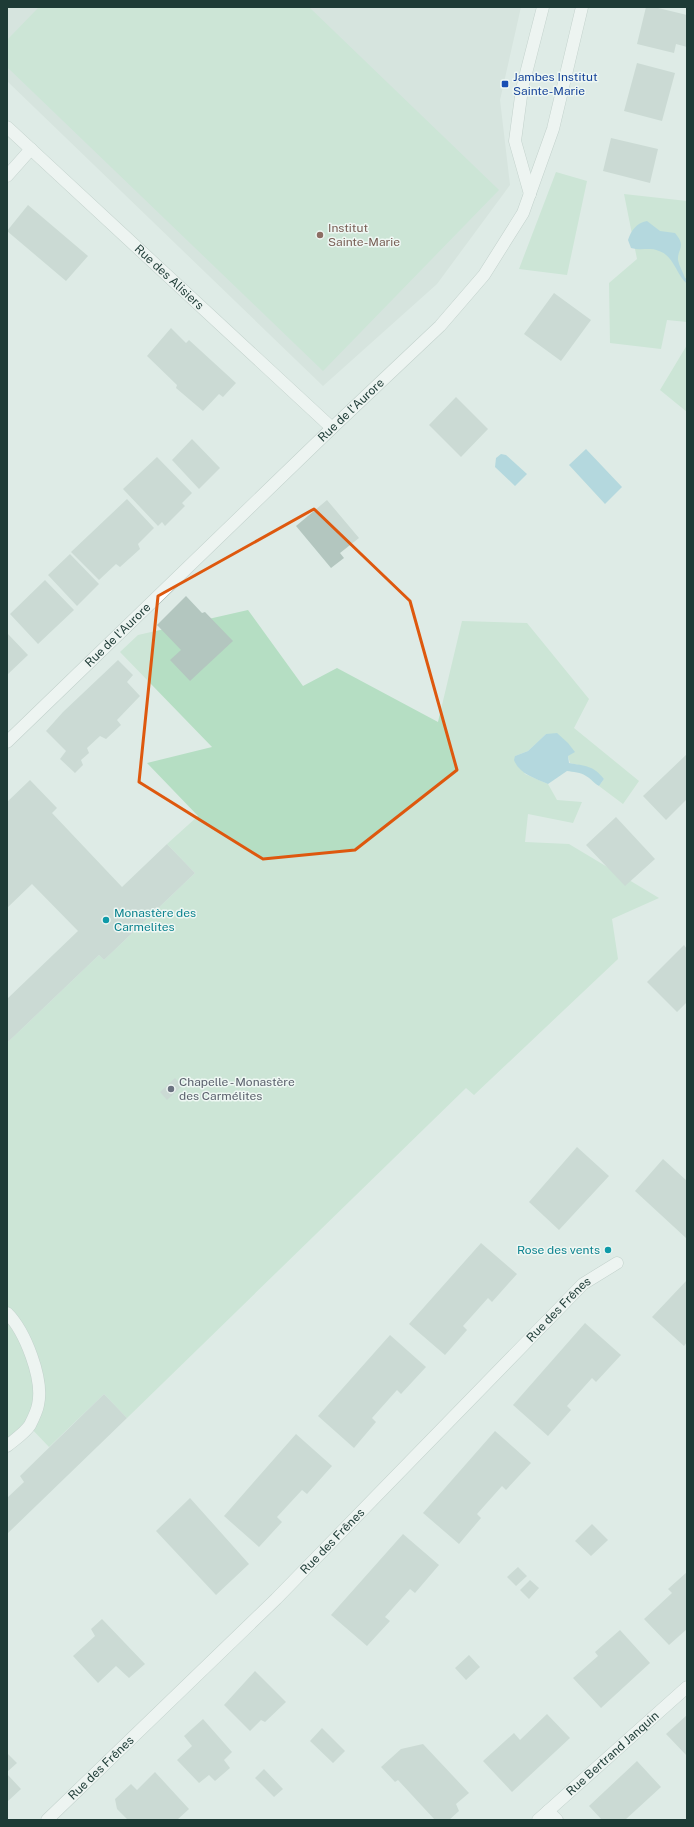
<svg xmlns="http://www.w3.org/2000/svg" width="694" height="1827" font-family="'Public Sans',sans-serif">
<rect width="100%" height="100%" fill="#deebe6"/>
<path fill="#ccdbd5" d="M7,7H521L500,100L510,185L437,284L323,386L7,81Z"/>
<path fill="#b5dec3" d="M39,7H309L499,190L323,371L7,67V40Z
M556,172L587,181L567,275L519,269Z
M624,194L687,201V322L667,320L661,349L610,343L609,283L637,259Z
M687,345V412L660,390Z
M248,610L303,686L337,668L438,722L462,621L527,623L589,699L574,728L639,781L623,804L599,786L604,779L578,765L570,763L568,756L546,734L528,751L515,756L525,774L548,784L557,800L582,802L573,823L528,814L525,842L569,844L659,898L612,919L618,959L474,1095L466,1088L127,1418L104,1394L49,1447L29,1426L7,1446V1043L99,955L104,960L195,873L167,844L198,816L147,763L212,747L120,652L138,635Z"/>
<path fill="#81c2d5" d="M647,221L660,231L675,233C687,247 677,249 678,260C679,266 683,272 685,278L687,279V284C676,274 674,256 659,251C650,247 641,251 631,248L628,240C631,231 636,223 647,221Z
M586,449L622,487L605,504L569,465Z
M501,454L506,455L527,474L515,486L495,467L496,458Z
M557,733L568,743L575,752L568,756L569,763C585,766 593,765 604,779L599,786C593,783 592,779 586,776C581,772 573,772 567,771L548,784C535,778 519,774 514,760L515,756L528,751L546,734Z"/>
<path fill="#b3c6bf" d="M646,7H654L687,15V47L676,44L674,53L637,44Z
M637,63L675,73L662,121L624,111Z
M611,138L658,149L650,183L603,171Z
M28,205L88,256L66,281L7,231Z
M554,293L591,320L561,361L524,334Z
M171,328L186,343L189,340L236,383L223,397L219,394L203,411L176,388L177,385L147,356Z
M456,397L488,429L461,457L429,425Z
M192,439L220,468L199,489L172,460Z
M157,457L192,493L182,503L185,506L165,526L162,522L158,526L123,489Z
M127,499L154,528L138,544L140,549L120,567L116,564L99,580L71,552Z
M327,500L359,538L340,553L344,558L331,568L296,526Z
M70,554L99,584L77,606L48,575Z
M45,580L74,610L38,644L10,614Z
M186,596L202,613L205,612L233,641L190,681L170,660L181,650L157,625Z
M7,633L28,655L7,675Z
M118,660L133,675L127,682L140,696L117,720L121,725L106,739L100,736L87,748L89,753L81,760L83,765L75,773L60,759L66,751L46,731L63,712Z
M687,754V799L666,820L643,796Z
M30,780L57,808L52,813L122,887L167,844L195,873L104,960L99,955L7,1043V999L78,931L32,884L7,908V802Z
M616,817L655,859L625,886L586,845Z
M684,945L687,949V1002L677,1012L647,982Z
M175,1078L182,1086L167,1100L160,1092Z
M577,1147L609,1176L559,1230L529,1202Z
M663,1159L687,1181L686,1238L635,1191Z
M481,1243L517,1274L492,1302L488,1298L463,1326L467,1330L445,1355L409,1324Z
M687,1280V1342L684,1346L652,1317Z
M585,1323L621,1355L596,1382L592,1378L567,1406L571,1410L548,1436L513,1405Z
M390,1335L426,1367L401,1394L397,1390L372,1418L376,1422L354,1448L318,1416Z
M104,1394L127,1418L7,1534V1498L24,1482L20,1476Z
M495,1431L531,1463L506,1490L502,1486L477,1514L481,1518L459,1544L423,1513Z
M296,1434L332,1466L307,1494L302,1490L277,1517L282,1522L259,1547L224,1516Z
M190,1498L249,1564L216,1595L156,1531Z
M592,1524L608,1540L591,1556L575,1541Z
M403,1534L439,1565L415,1593L410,1589L385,1617L390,1621L367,1646L331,1615Z
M518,1567L527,1576L516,1586L507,1577Z
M687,1572V1629L669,1645L644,1619L672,1593L668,1589Z
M530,1580L539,1588L529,1599L520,1590Z
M102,1619L145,1664L129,1678L116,1666L98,1683L73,1656L95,1636L91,1629Z
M620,1630L650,1663L601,1708L573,1678L598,1656L595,1652Z
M469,1655L480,1667L466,1680L455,1668Z
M255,1671L286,1702L265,1722L261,1720L250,1731L224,1705Z
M547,1714L570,1738L512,1792L483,1761L514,1733L520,1740Z
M687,1715V1756L666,1734Z
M203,1719L232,1752L224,1760L230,1768L215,1781L209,1775L199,1783L177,1760L192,1746L184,1736Z
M322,1728L345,1751L333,1763L310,1741Z
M423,1744L469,1793L456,1804L459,1811L449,1820H435L398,1780L395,1782L381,1767L401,1749Z
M7,1753L17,1763L7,1772Z
M637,1761L661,1787L625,1820H602L589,1806Z
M264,1769L283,1789L274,1797L255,1778Z
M155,1772L189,1809L177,1820H128L117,1809L115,1799L131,1784L137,1790Z
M7,1774L21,1789L7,1802Z"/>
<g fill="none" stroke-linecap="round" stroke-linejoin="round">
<g stroke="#a1b3ae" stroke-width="13">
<g id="minor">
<path id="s1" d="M7,127L332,428"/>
<path d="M7,176L31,149"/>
<path d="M530,194L515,141L522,89L543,7"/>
<path id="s2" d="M7,742L332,428L440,326L484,275L523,213L553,129L582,7"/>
<path d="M7,1313C25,1331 44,1379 38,1405C37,1411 33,1419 30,1425C25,1433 14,1440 7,1446"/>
<path d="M548,1811L557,1820"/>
<path id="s3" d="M47,1820L276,1599L583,1284L617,1263"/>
<path id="s4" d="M538,1820L687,1687"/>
</g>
</g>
<use href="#minor" stroke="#fff" stroke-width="12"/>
</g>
<path d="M0 0H694V1827H0ZM314,509L410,601L457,770L355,850L263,859L139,782L158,596Z" fill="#deebe6" fill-opacity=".55" fill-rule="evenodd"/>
<path fill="none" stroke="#de580e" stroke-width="3" stroke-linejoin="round" d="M314,509L410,601L457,770L355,850L263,859L139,782L158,596Z"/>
<rect fill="#1a4fb4" stroke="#eef7f3" stroke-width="1.5" x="501" y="80" width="8" height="8" rx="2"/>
<circle fill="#8d6e63" stroke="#eef7f3" stroke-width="1.5" cx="320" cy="235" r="4"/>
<g fill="#0f9aa8" stroke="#eef7f3" stroke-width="1.5">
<circle cx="106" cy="920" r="4"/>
<circle cx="608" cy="1250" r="4"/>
</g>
<circle fill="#6b7280" stroke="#eef7f3" stroke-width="1.5" cx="171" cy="1089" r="4"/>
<g text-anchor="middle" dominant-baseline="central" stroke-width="3" stroke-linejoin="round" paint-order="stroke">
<g font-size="12" fill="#164399" stroke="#eef7f3" text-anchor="start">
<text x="513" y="77">Jambes Institut<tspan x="513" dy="14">Sainte-Marie</tspan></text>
</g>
<g font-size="12" fill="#785e54" stroke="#eef7f3" text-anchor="start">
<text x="328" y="228">Institut<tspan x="328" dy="14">Sainte-Marie</tspan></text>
</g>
<g font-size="12" fill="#1e3b36" stroke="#eef7f3">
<text stroke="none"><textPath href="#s1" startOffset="221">Rue des Alisiers</textPath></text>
<text stroke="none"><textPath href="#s2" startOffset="478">Rue de l'Aurore</textPath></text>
<text stroke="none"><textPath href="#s2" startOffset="154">Rue de l'Aurore</textPath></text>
<text stroke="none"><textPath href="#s3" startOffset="723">Rue des Frênes</textPath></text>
<text stroke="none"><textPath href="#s3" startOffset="399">Rue des Frênes</textPath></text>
<text stroke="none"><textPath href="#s4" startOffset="100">Rue Bertrand Janquin</textPath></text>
<text stroke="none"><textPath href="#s3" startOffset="75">Rue des Frênes</textPath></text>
</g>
<g font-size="12" fill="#0d838f" stroke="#eef7f3" text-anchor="start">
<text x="114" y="913">Monastère des<tspan x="114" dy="14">Carmelites</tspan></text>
<text x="600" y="1250" text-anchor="end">Rose des vents</text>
</g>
<g font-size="12" fill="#5b616d" stroke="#eef7f3" text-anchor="start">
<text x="179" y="1082">Chapelle - Monastère<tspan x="179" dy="14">des Carmélites</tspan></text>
</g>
</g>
<rect width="694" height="1827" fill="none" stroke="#1e3b36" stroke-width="16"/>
</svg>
